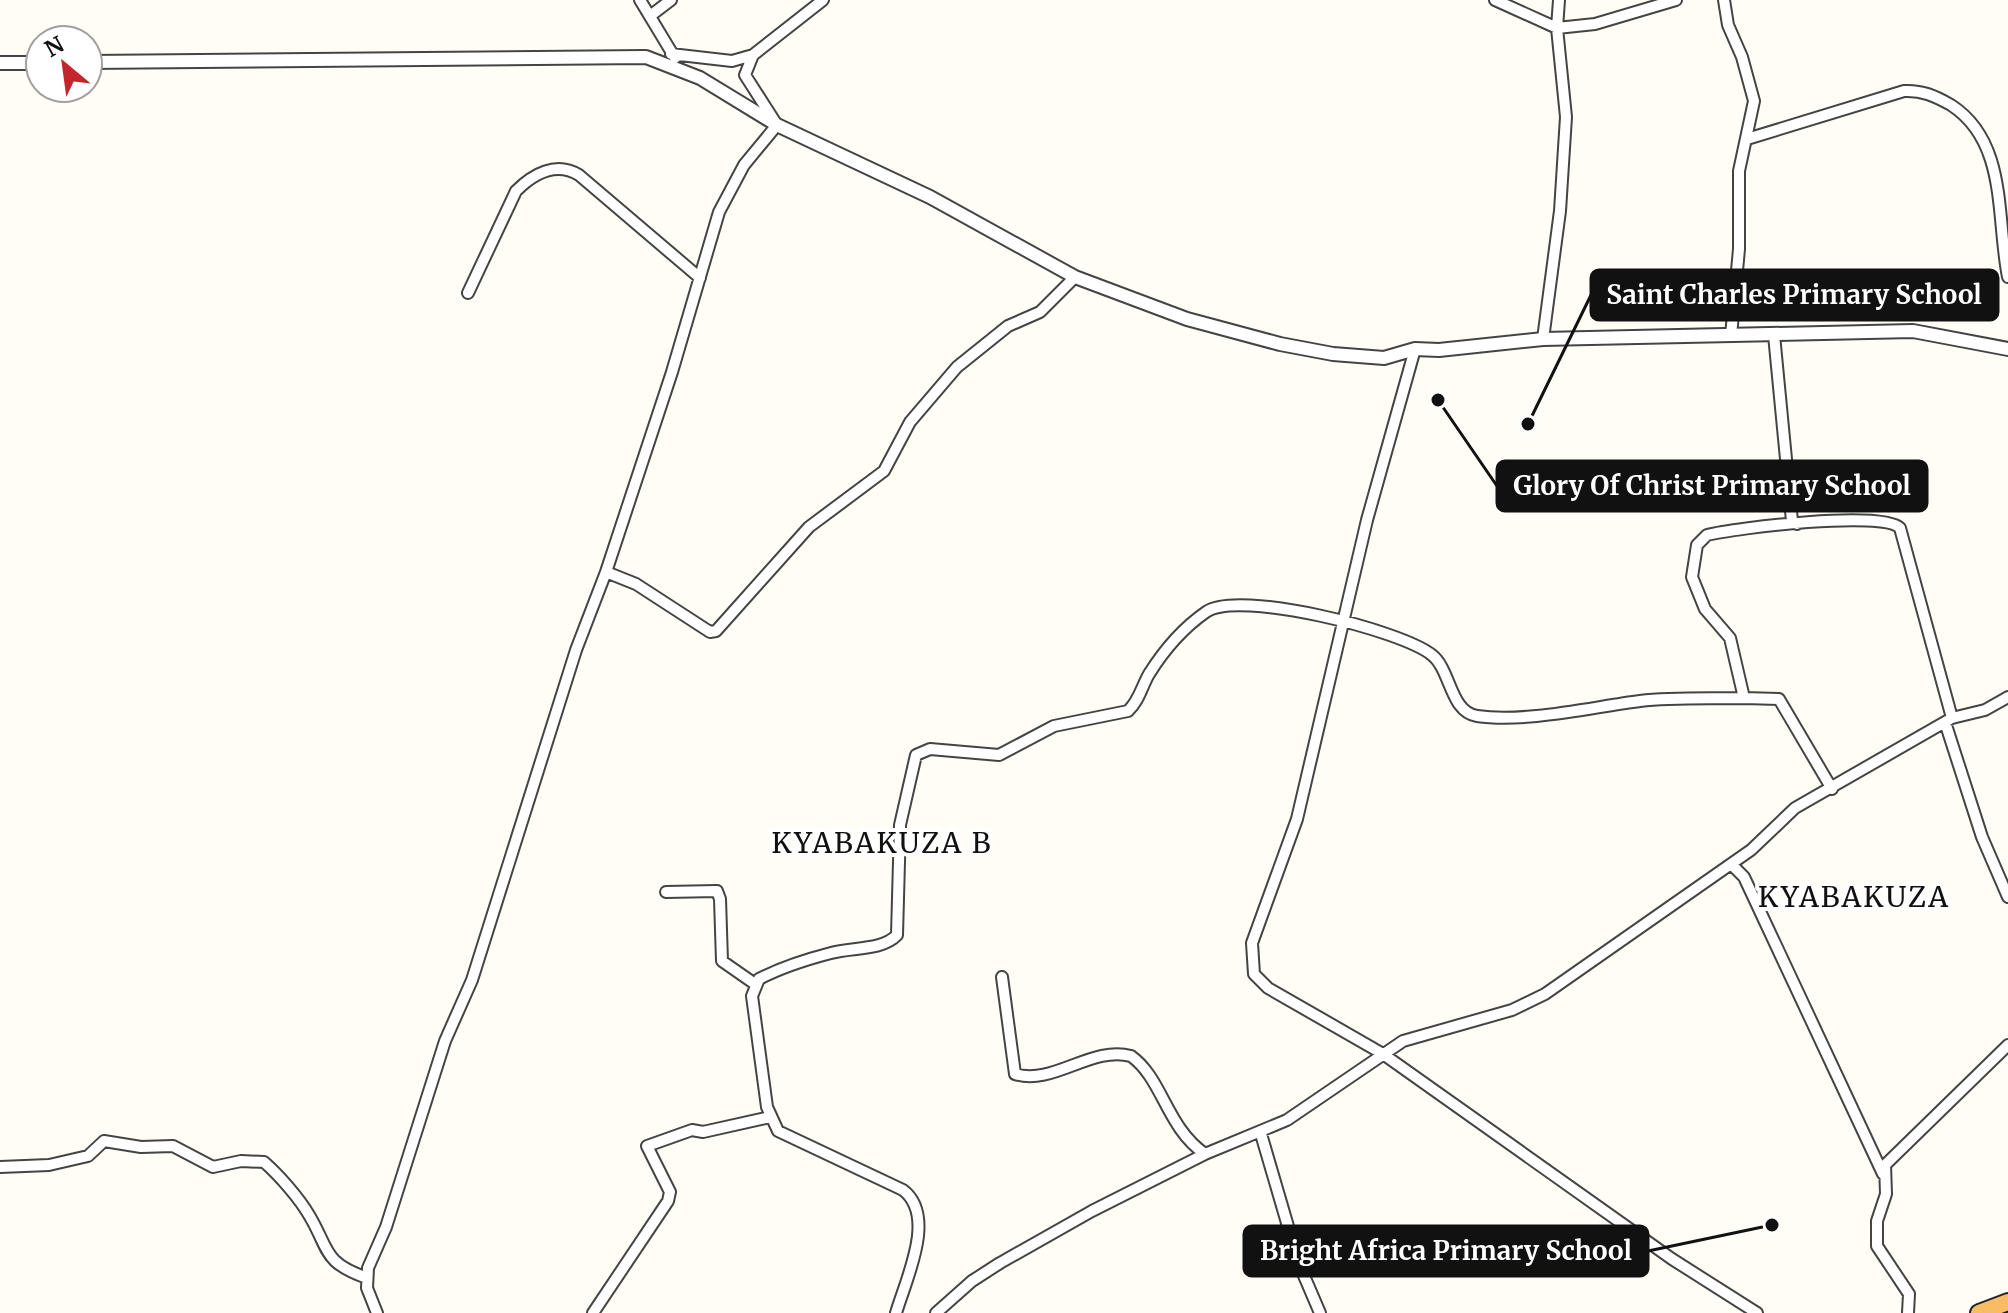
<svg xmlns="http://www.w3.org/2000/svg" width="2008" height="1313" font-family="Merriweather,serif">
<rect width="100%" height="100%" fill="#fffdf5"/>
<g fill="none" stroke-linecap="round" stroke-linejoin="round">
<g stroke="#444" stroke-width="14">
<path id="minor" d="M640,0L675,58
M1495,0L1557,28L1595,24L1676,0
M1724,0L1728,25L1742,57L1754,101L1739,171V249L1731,336
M650,16L671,0
M671,54L732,61L753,55L823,0
M1747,139L1904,91C1922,90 1935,96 1951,105C2008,142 1996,217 2008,277
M468,293L516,191C533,174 556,161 579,175L700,278
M1774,335L1792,521L1797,524
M1543,339L1560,211L1566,117L1557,28L1559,0
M1415,349L1367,520L1297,819L1252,943L1254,974L1268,988L1383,1054L1672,1259L1757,1313
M606,572L636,584L710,632L716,631L809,527L884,471L910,422L957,367L1008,326L1040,312L1075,277
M1945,722L1982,837L2008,897
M1832,789L1779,699L1744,698L1730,638L1705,609L1692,577L1697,545L1707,535C1735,528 1883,510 1900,528L1952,718
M1731,864L1744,877L1883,1174
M666,892L717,891L720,899L722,961L755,984
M1002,977L1015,1074C1053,1086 1092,1045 1131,1056C1163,1079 1166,1127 1205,1154
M1261,1134L1299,1264L1320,1313
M0,1167L49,1165L88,1156L104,1141L141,1147L173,1146L213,1167L241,1161L264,1162C279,1175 299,1198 309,1215C330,1250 322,1262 367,1278
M377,1313L367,1288L368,1268L386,1227L445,1041L472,980L576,650L606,572L672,372L719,212L744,165L777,125L745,75L753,55
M593,1313L668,1201L670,1192L647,1146L692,1130L703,1132L770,1117
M896,1313C906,1279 937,1216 903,1190L778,1131L767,1107L752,996L759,979C780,968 808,959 831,953C851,947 882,951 897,935L900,825L916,755L930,749L999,755L1054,726L1128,711C1139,701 1142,686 1149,674C1164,650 1183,628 1206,612C1238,589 1401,630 1432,655C1451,670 1450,712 1477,716C1526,723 1592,707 1640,701C1674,697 1710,699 1744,698
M936,1313L972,1281L1000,1263L1092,1211L1205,1154L1287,1120L1403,1041L1512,1010L1545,994L1751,850L1795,808L1952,718L1985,710L2008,697
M1908,1313L1909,1294L1877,1246V1221L1886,1194L1885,1165L2008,1045"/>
</g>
<g stroke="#444" stroke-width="16">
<path id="tertiary" d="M88,62L646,57L700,78L777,125L930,197L1075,277L1187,319L1280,344L1333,354L1384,358L1415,349L1439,350L1543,339L1913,331L2008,349
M0,63H40"/>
</g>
<g stroke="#222" stroke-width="20">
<path id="trunk" d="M1979,1313L2008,1302"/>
</g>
<use href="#minor" stroke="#fff" stroke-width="10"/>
<use href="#tertiary" stroke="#fff" stroke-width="12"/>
<use href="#trunk" stroke="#f7bc64" stroke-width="16"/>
</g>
<g text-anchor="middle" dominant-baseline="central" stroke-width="8" stroke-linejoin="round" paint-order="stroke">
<g font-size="28" letter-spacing="2" fill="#111" stroke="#fff">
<text x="882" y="843">KYABAKUZA B</text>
<text x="1854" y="897">KYABAKUZA</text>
</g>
</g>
<path fill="none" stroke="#111" stroke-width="3" d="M1528 424L1591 295M1438 400L1497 486M1772 1225L1648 1251"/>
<g fill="#111" stroke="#fff" stroke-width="3">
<circle cx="1528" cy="424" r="8"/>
<circle cx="1438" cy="400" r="8"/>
<circle cx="1772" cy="1225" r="8"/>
</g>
<g fill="#111" stroke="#111" stroke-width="3">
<rect x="1591" y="270" width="407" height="50" rx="8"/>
<rect x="1497" y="461" width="430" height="50" rx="8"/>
<rect x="1244" y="1226" width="404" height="50" rx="8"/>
</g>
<g font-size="26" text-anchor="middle" font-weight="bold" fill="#fff">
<text x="1794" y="304">Saint Charles Primary School</text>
<text x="1712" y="495">Glory Of Christ Primary School</text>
<text x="1446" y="1260">Bright Africa Primary School</text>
</g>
<g transform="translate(64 64) rotate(331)"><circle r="38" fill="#ffffff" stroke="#a0a0a0" stroke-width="2"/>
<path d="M0-6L14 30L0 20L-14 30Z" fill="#c4262e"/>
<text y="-12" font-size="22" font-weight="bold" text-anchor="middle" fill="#111111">N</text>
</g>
</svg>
